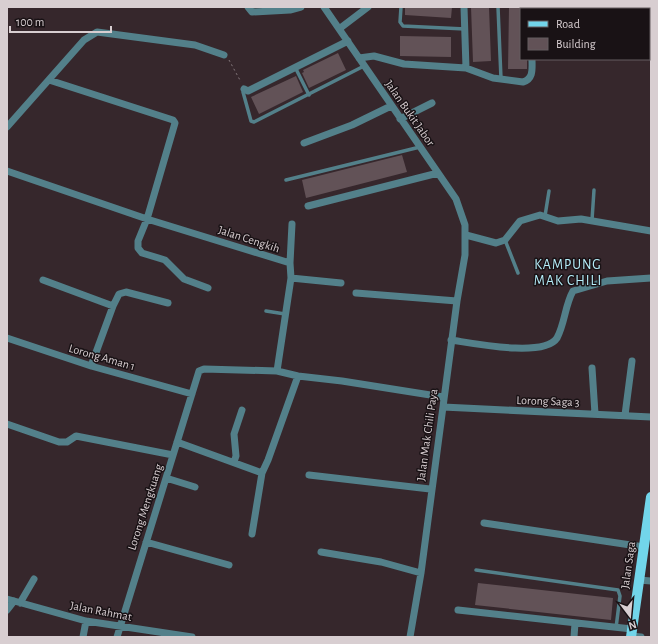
<svg xmlns="http://www.w3.org/2000/svg" width="658" height="644" font-family="'Alegreya Sans',sans-serif">
<rect width="100%" height="100%" fill="#36272c"/>
<path fill="#625257" d="M405,7H452L451,18L405,15Z
M471,7H489L491,61L473,62Z
M509,7H521V59H527V69H508Z
M400,36L451,37V57L400,56Z
M338,53L346,70L309,88L302,73L304,72L303,70Z
M296,76L303,92L259,114L251,97Z
M402,155L407,172L306,198L302,180Z
M478,583L613,598L611,620L475,605Z"/>
<g fill="none" stroke-linecap="round" stroke-linejoin="round">
<path stroke="#85797d" stroke-width="1" stroke-dasharray="2 3" stroke-linecap="butt" d="M229,60L241,82"/>
<path stroke="#53808a" stroke-width="3.5" d="M401,7L400,22L403,26L465,29
M498,7L501,79
M575,7L578,9
M649,58L651,59
M295,67L309,95
M244,89L243,92L251,121L254,122L364,66
M286,180L420,147
M545,216L549,191
M592,220L594,190
M505,240L518,273
M266,311L285,314
M476,570L618,590L620,596L616,628"/>
<path stroke="#53808a" stroke-width="7" d="M248,7L252,12L290,10L301,7
M324,7L456,199L465,225V255L457,301L421,573L410,637
M464,7L466,68
M532,9L533,7
M621,9L622,7
M339,29L368,7
M359,58L374,56L404,64L466,68L493,78L523,82C534,79 532,68 532,59
M49,80L173,120L175,123L147,219L138,241V248L142,253L165,260L184,279L208,288
M244,89L248,91L348,41
M400,119L432,103
M7,127L84,40L97,32L195,45L224,55
M304,143L352,125L391,106
M7,171L147,219L290,263L291,278L277,371L298,376L342,381L443,397
M308,206L438,173
M466,235L496,243L505,240L520,221L540,215L558,221L581,219L651,231
M290,263L292,224
M291,278L341,283
M43,280L113,306
M356,293L457,301
M7,338L91,366L192,394
M451,340C472,343 544,358 557,338C565,323 565,305 573,291L607,281L651,278
M91,366L113,306L119,294L126,292L168,303
M592,368L595,414
M443,407L651,417
M625,415L632,361
M7,424L59,442H67L76,436L173,455
M177,442L262,473L268,460L298,376
M234,462L236,456L234,434L242,410
M309,475L430,489
M166,478L195,487
M484,523L644,547
M252,534L262,473
M146,542L229,565
M321,552L381,562L421,573
M639,580L651,581
M7,599L86,621L192,637
M20,603L34,579
M7,610L14,601
M458,610L632,629
M631,636L641,637
M83,637L86,621
M117,637L199,371L204,369L277,371
M574,637L575,623"/>
<path stroke="#72d5ea" stroke-width="10" d="M631,637L651,497"/>
</g>
<g text-anchor="middle" dominant-baseline="central" stroke-width="3" stroke-linejoin="round" paint-order="stroke">
<g font-size="12" fill="#d8ced1" stroke="#191215">
<text transform="translate(410 113) rotate(55)">Jalan Bukit Jabor</text>
<text transform="translate(249 239) rotate(18)">Jalan Cengkih</text>
<text transform="translate(102 357) rotate(16)">Lorong Aman 1</text>
<text transform="translate(548 401) rotate(2)">Lorong Saga 3</text>
<text transform="translate(427 435) rotate(-82)">Jalan Mak Chili Paya</text>
<text transform="translate(145 507) rotate(-72)">Lorong Mengkuang</text>
<text transform="translate(628 565) rotate(-82)">Jalan Saga</text>
<text transform="translate(101 611) rotate(11)">Jalan Rahmat</text>
</g>
<g font-size="14" letter-spacing="1" fill="#b6effb" stroke="#191215">
<text x="568" y="265">KAMPUNG<tspan x="568" dy="16">MAK CHILI</tspan></text>
</g>
</g>
<rect width="658" height="644" fill="none" stroke="#d8ced1" stroke-width="16"/>
<rect x="520" y="8" width="130" height="52" fill="#191215" stroke="#655d60"/>
<rect x="528" y="21" width="20" height="6" fill="#72d5ea" stroke="#655d60"/>
<text x="556" y="28" font-size="12" fill="#d8ced1">Road</text>
<rect x="528" y="38" width="20" height="12" fill="#625257" stroke="#655d60"/>
<text x="556" y="48" font-size="12" fill="#d8ced1">Building</text>
<g transform="translate(630 616) rotate(164)" stroke="#191215" stroke-width="3" paint-order="stroke">
<path d="M0-3L7 15L0 10L-7 15Z" fill="#d8ced1"/>
<text y="-6" font-size="11" font-weight="bold" text-anchor="middle" fill="#d8ced1">N</text>
</g>
<path d="M10 26v6h101v-6" fill="none" stroke="#d8ced1" stroke-width="2"/>
<text x="16" y="26" font-size="12" fill="#d8ced1" stroke="#191215" stroke-width="3" paint-order="stroke">100 m</text>
</svg>
